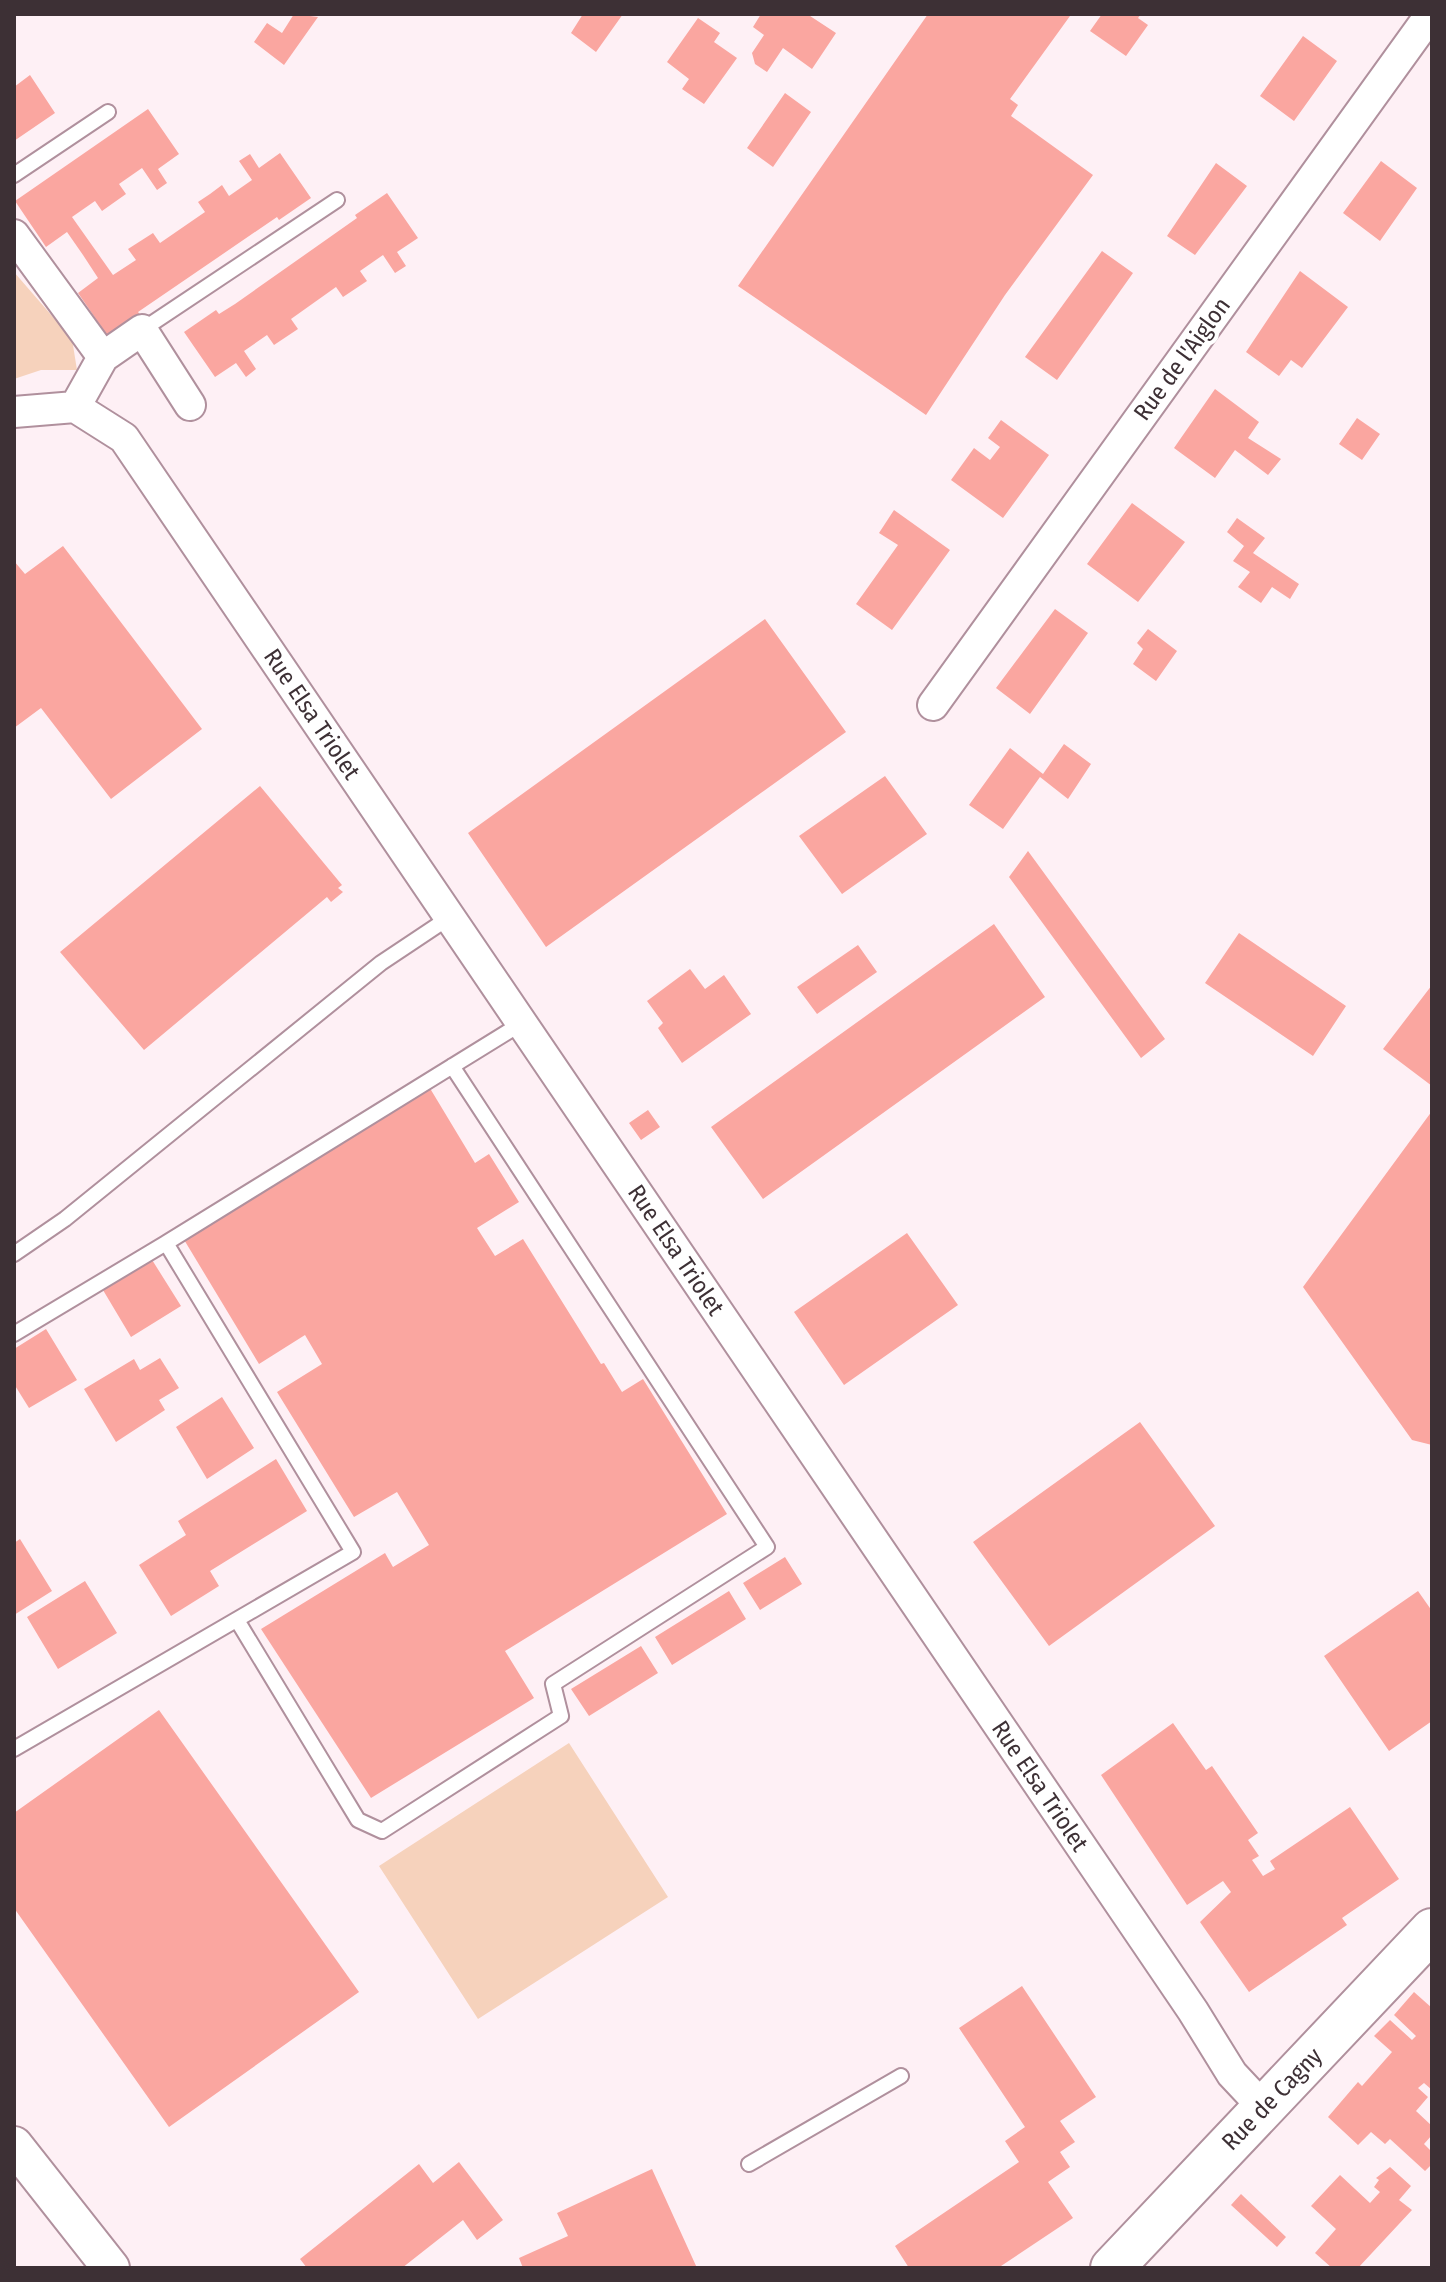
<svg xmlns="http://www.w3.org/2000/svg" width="1446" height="2282" font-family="'Fira Sans Condensed',sans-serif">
<rect width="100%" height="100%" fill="#fef0f5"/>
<path fill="#f6d2bc" d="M14,272L72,339L77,370H41L14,379Z
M569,1743L668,1897L478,2019L379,1866Z"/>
<path fill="#faa6a0" d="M294,14L318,17L284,65L254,42L267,23L282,33Z
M583,14H623L596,52L571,33Z
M761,14H807L836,33L812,69L783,48L767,72L755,64L752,53L764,35L753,27Z
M928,14L1070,16L1010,99L1018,105L1011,116L1093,175L1005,295L926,415L738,286Z
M1102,14H1141L1138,18L1148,25L1126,56L1090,31Z
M698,18L720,33L714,42L737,58L704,104L682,89L689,79L667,62Z
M1303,36L1337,61L1294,121L1260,96Z
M30,75L55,113L14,141V87Z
M785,93L811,112L773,167L747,148Z
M148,109L179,154L158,169L167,183L157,190L142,168L119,184L126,194L102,211L95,201L72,217L113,275L136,260L128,249L153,233L160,243L205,212L198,202L210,194L222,185L229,196L252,180L239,161L250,154L259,168L280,153L311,198L279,220L277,217L138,312L141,316L109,338L78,293L98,278L83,255L67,232L46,247L15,201Z
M1381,161L1417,188L1380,241L1343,213Z
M1216,163L1247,186L1195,255L1167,236Z
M387,193L418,238L397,252L406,266L395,273L383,255L360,271L367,281L343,297L336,287L291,319L298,329L274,345L267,335L244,351L256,369L246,377L236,363L215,377L184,332L216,310L219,314L235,304L357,218L355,215Z
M1102,251L1133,273L1057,380L1025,357Z
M1300,271L1348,307L1302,368L1291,360L1279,376L1246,352Z
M1215,389L1259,422L1248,438L1281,459L1268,475L1235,450L1215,478L1174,448Z
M1357,418L1380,434L1362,460L1339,444Z
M1001,420L1049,455L1003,518L951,480L974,448L990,460L1000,447L988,438Z
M1132,503L1185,542L1138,602L1087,564Z
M894,510L950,550L892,630L856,604L898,545L879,533Z
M1237,518L1265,538L1253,553L1299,584L1290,599L1272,587L1261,603L1238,587L1250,572L1233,561L1244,546L1227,532Z
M63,546L202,729L111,799L41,708L14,728V561L25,574Z
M1055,609L1088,633L1030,714L996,688Z
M765,619L846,732L546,947L468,833Z
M1148,629L1177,651L1156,681L1133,664L1143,649L1137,643Z
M1064,744L1091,764L1068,799L1040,777L1003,829L969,805L1010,748L1043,774Z
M885,776L927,834L842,894L799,836Z
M260,786L342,885L338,888L343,892L331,902L327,897L144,1050L60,952Z
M1028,851L1165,1039L1141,1058L1009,877Z
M994,924L1045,997L763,1199L711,1127Z
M1239,933L1346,1006L1313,1056L1205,983Z
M858,945L877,972L817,1014L797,987Z
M690,969L705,989L724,975L751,1014L682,1063L658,1028L663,1023L647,1001Z
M1432,985V1086L1383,1049Z
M428,1085L475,1163L489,1154L519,1202L477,1228L495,1256L523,1239L601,1364L604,1363L622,1392L643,1379L727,1514L505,1651L534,1698L371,1798L261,1629L385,1553L393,1567L429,1545L397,1492L354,1517L277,1392L322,1364L305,1335L259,1364L183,1238Z
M648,1110L660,1127L641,1140L629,1123Z
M1432,1111V1445L1412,1440L1303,1287Z
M907,1233L958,1305L844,1385L794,1312Z
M149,1255L181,1306L131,1337L100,1285Z
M46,1329L77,1380L29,1408L14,1384V1349Z
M160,1358L179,1388L159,1400L165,1410L116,1442L84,1389L134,1359L140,1370Z
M222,1397L254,1448L207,1479L176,1427Z
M1140,1422L1215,1526L1049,1646L973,1542Z
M276,1459L307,1511L210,1571L219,1586L171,1616L139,1565L186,1535L178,1521Z
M20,1539L52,1591L14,1615V1543Z
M785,1557L802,1584L760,1610L743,1583Z
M85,1581L117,1633L58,1669L27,1617Z
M729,1591L746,1619L672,1665L655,1637Z
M1418,1591L1432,1611V1721L1389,1751L1324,1656Z
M641,1646L658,1673L589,1716L571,1689Z
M159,1710L359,1992L169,2127L14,1908V1813Z
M1173,1723L1206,1770L1212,1766L1258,1833L1248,1840L1259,1856L1252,1860L1263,1876L1275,1869L1270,1861L1350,1807L1399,1879L1342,1918L1347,1925L1249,1992L1200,1922L1231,1892L1223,1881L1187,1905L1101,1775Z
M1022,1986L1096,2097L1060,2121L1075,2142L1060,2152L1070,2167L1048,2182L1073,2218L998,2268H909L895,2246L1019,2162L1005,2141L1025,2127L959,2028Z
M1414,1992L1432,2008V2090L1424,2083L1418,2088L1428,2097L1416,2111L1432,2126V2135L1424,2144L1432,2152V2164L1425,2171L1390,2139L1385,2144L1371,2132L1358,2145L1328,2117L1358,2082L1362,2086L1392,2052L1374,2036L1390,2020L1412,2040L1416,2036L1394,2015Z
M459,2162L503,2220L477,2240L463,2220L402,2268H307L300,2259L419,2164L433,2183Z
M1390,2167L1411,2186L1399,2200L1412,2210L1358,2268H1332L1315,2253L1336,2229L1311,2206L1340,2175L1370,2203L1380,2192L1374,2187L1379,2180L1376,2178Z
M652,2169L697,2268H523L519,2258L568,2236L557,2213Z
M1241,2194L1286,2237L1277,2247L1231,2205Z"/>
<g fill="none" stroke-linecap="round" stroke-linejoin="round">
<g stroke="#b0909d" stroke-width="18">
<path id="service" d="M14,175L108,112
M142,330L337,200
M166,1243L522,1023
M14,1254L65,1219L381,963L450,917
M14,1334L166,1243L353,1552L14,1749
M237,1620L358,1820L382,1831L561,1716L553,1684L767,1547L452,1066
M749,2164L901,2076"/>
</g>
<g stroke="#b0909d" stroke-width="34">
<path id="minor" d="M14,235L103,357L75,407
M103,357L142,330L190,405
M14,412L75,407L124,438L1193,2011L1232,2074L1263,2107
M933,705L1431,14"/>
</g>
<g stroke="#b0909d" stroke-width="40">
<path id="tertiary" d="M14,2145L111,2268"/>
</g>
<g stroke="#b0909d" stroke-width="46">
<path id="secondary" d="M1112,2268L1432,1930"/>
</g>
<use href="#service" stroke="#fff" stroke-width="14"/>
<use href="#minor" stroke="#fff" stroke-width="30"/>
<use href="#tertiary" stroke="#fff" stroke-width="36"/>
<use href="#secondary" stroke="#fff" stroke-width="42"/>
</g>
<g text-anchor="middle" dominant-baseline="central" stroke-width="8" stroke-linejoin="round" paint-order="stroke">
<g font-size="24" fill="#3d3035" stroke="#fff">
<text transform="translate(1182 359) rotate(-54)">Rue de l'Aiglon</text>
<text transform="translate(312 714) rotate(56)">Rue Elsa Triolet</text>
<text transform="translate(676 1250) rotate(56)">Rue Elsa Triolet</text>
<text transform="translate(1040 1786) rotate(56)">Rue Elsa Triolet</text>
<text transform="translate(1272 2099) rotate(-46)">Rue de Cagny</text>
</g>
</g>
<rect width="1446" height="2282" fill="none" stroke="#3d3035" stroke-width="32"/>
</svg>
